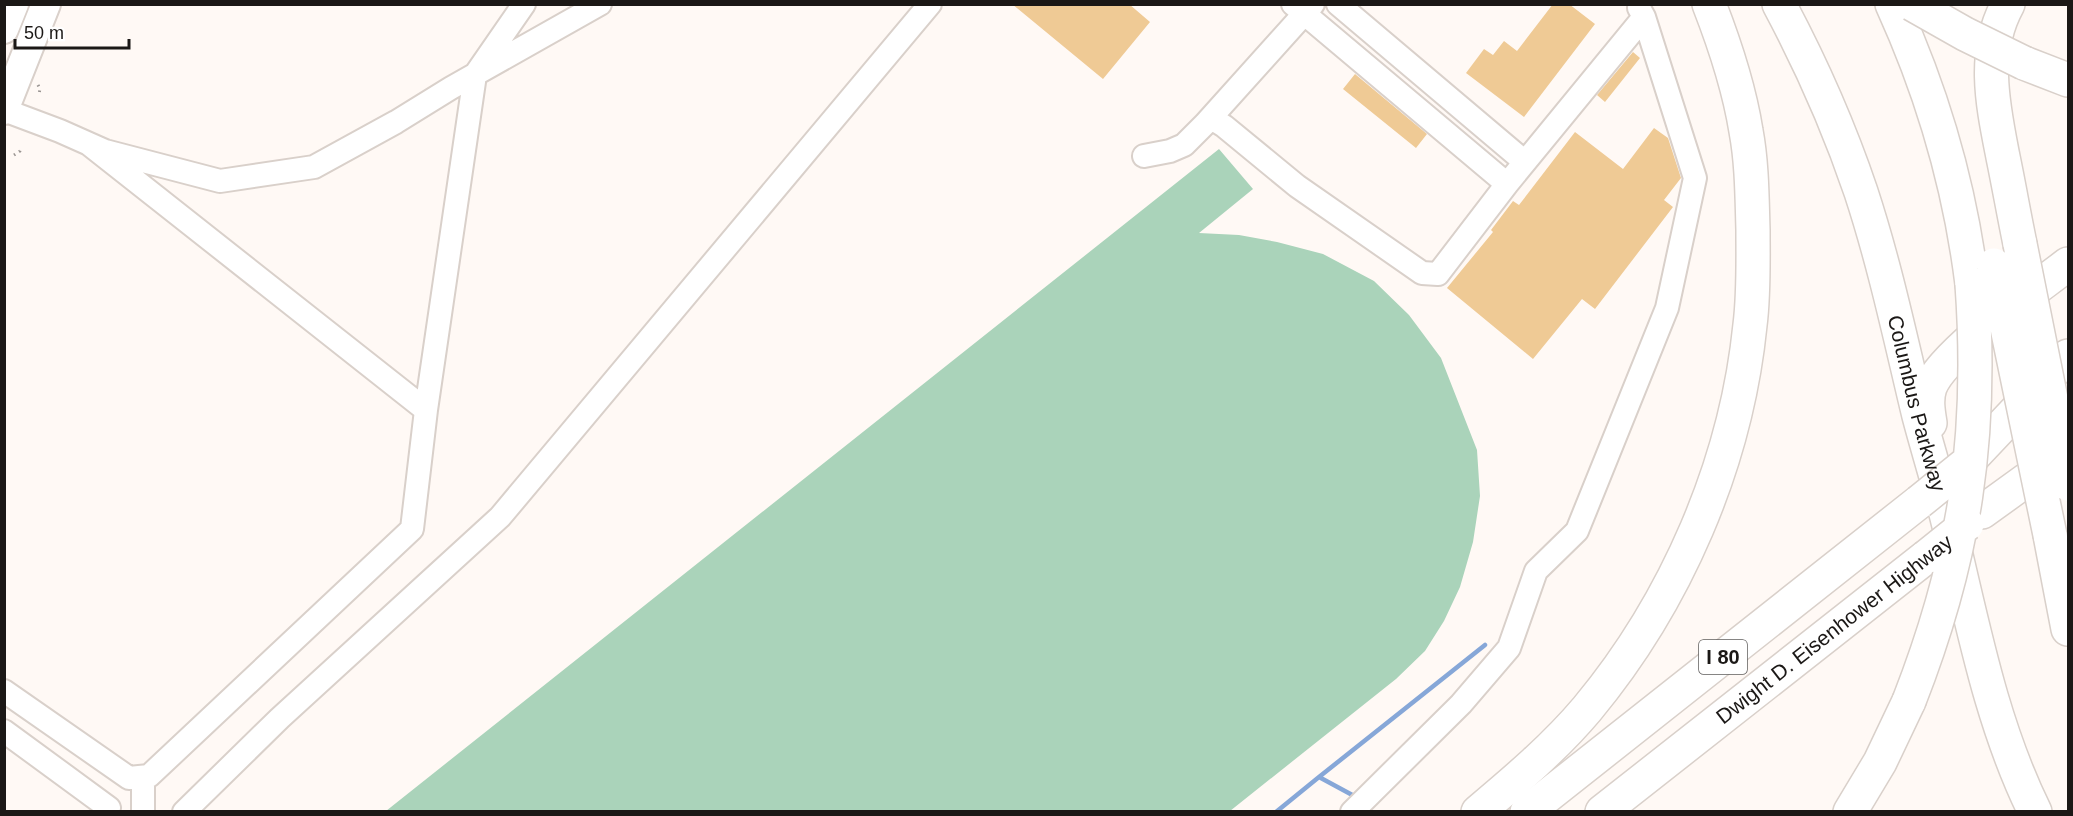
<svg xmlns="http://www.w3.org/2000/svg" width="2073" height="816" font-family="Arial,sans-serif">
<rect width="100%" height="100%" fill="#fff9f5"/>
<path fill="#aad3ba" d="M1219,149L1253,189L1199,233L1239,235L1277,242L1323,254L1374,281L1409,315L1441,358L1477,450L1480,496L1473,542L1460,587L1444,621L1425,651L1396,679L1230,811H386Z"/>
<g fill="none" stroke-linecap="round" stroke-linejoin="round">
<path stroke="#86a7d8" stroke-width="4.5" d="M1319,777L1485,645
M1276,812L1319,777L1356,797"/>
</g>
<path fill="#efca95" d="M1012,4H1129L1150,22L1103,79Z
M1553,4H1569L1595,24L1524,117L1466,73L1484,49L1493,55L1504,41L1517,51Z
M1633,52L1640,58L1605,102L1597,95Z
M1355,74L1427,134L1416,148L1343,89Z
M1654,128L1668,138L1681,178L1664,200L1673,207L1595,309L1582,299L1533,359L1447,288L1493,232L1491,230L1513,201L1519,205L1575,132L1623,169Z"/>
<g fill="none" stroke-linecap="round" stroke-linejoin="round">
<g stroke="#d9d0ca" stroke-width="26">
<path id="minor" d="M1293,4L1507,184
M1338,4L1525,162
M4,110L60,131L105,151L220,181L314,167L396,122L451,88L600,4
M1211,118L1224,126L1297,186L1422,273L1438,274L1507,184L1644,17L1639,8
M1144,156L1170,151L1184,145L1205,124L1313,4
M426,410L475,75L524,4
M4,691L129,778L149,776L412,529L426,410L89,144
M4,731L109,808
M143,777V812
M184,812L280,718L500,517L930,4
M1352,812L1461,704L1509,648L1536,571L1577,531L1667,308L1695,178L1644,17"/>
</g>
<g stroke="#d9d0ca" stroke-width="32">
<path id="major" d="M4,29L14,4
M4,110L46,4"/>
</g>
<g stroke="#d9d0ca" stroke-width="36">
<g id="highway">
<path id="s1" d="M1779,4C1811,64 1839,127 1861,192C1885,265 1901,341 1919,416C1929,454 1941,491 1950,530C1973,625 1991,723 2035,812"/>
<path d="M1892,4C1933,94 1960,187 1972,284"/>
<path d="M2008,4C1981,53 1993,106 2003,157C2009,186 2014,215 2020,244"/>
<path d="M2024,63L2068,80"/>
<path d="M1930,423C1928,411 1926,399 1930,387C1944,352 2036,289 2068,264"/>
<path d="M1966,464L2068,356"/>
<path d="M1982,512L2058,457"/>
<path d="M2050,535L2068,629"/>
<path d="M1478,812C1516,780 1555,747 1587,709C1676,602 1736,464 1750,325C1754,294 1753,262 1753,230C1752,197 1752,163 1746,131C1739,87 1725,45 1709,4"/>
<path d="M1527,812L1919,502"/>
<path d="M1602,812L1926,557"/>
<path d="M1850,812L1880,762L1909,701"/>
</g>
</g>
<path stroke="#999491" stroke-width="3" stroke-dasharray="1.5 4.5" stroke-linecap="butt" d="M38,85L40,89L39,94
M14,155L20,151L21,147"/>
<use href="#minor" stroke="#fff" stroke-width="22"/>
<use href="#major" stroke="#fff" stroke-width="28"/>
<use href="#highway" stroke="#fff" stroke-width="33"/>
<g stroke="#d9d0ca" stroke-width="36" stroke-linecap="butt">
<path id="highway-bridge" d="M1912,4L1965,34L2024,63
M2020,244L2068,484
M1994,265L2050,535
M1919,502L1966,464
M1926,557L1967,524
M1909,701C1965,558 1983,438 1972,284"/>
</g>
<use href="#highway-bridge" stroke="#fff" stroke-width="33"/>
</g>
<g text-anchor="middle" dominant-baseline="central" stroke-width="6" stroke-linejoin="round" paint-order="stroke">
<rect fill="#fff" stroke="#5f5d5c" stroke-width="1.5" x="1699" y="640" width="48" height="34" rx="4.5"/>
<g font-size="20" font-weight="bold" fill="#1b1816">
<text x="1723" y="657">I 80</text>
</g>
<g font-size="21" fill="#1b1816" stroke="#fff">
<text stroke="none"><textPath href="#s1" startOffset="424">Columbus Parkway</textPath></text>
<text transform="translate(1834 629) rotate(-38)">Dwight D. Eisenhower Highway</text>
</g>
</g>
<rect width="2073" height="816" fill="none" stroke="#1b1816" stroke-width="12"/>
<path d="M15 39v9h114v-9" fill="none" stroke="#1b1816" stroke-width="3"/>
<text x="24" y="39" font-size="18" fill="#1b1816" stroke="#ffffff" stroke-width="4.5" paint-order="stroke">50 m</text>
</svg>
